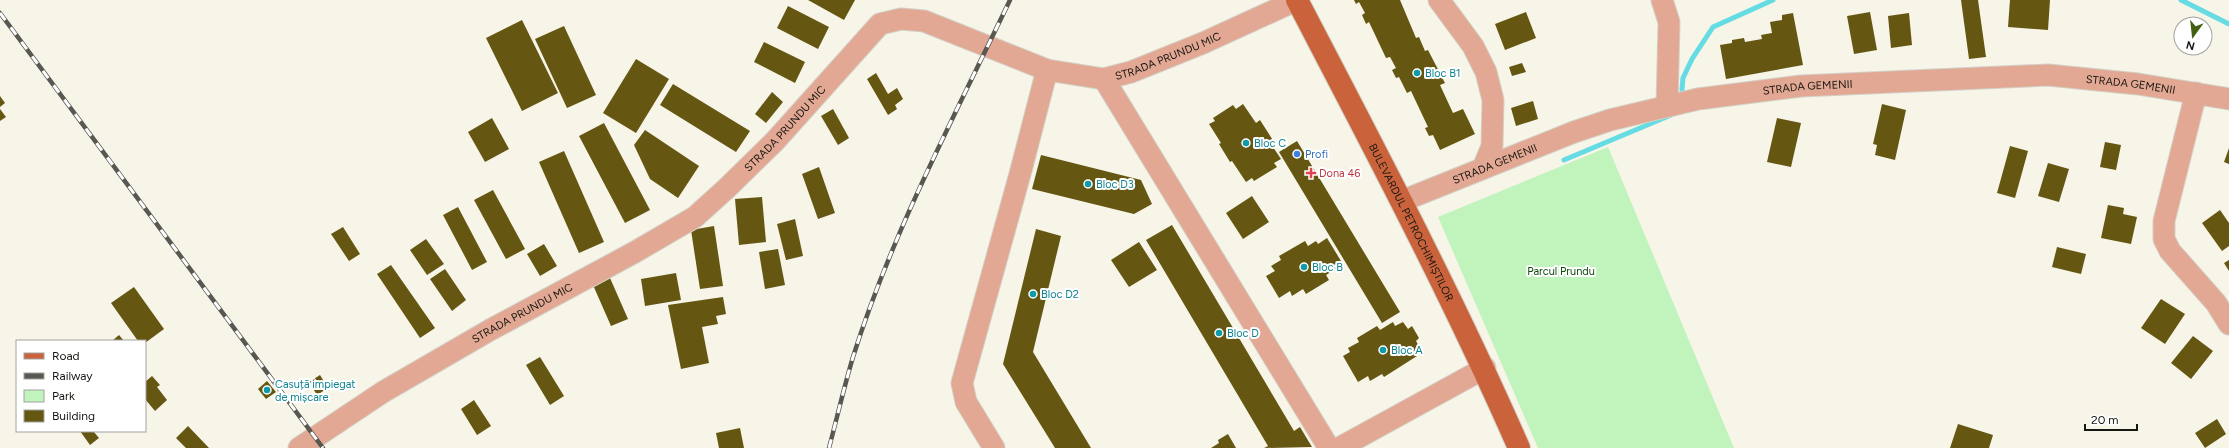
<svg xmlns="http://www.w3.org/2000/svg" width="2229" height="448" font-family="Figtree,sans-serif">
<rect width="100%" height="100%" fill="#f7f4e8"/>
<path fill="#c0f4bc" d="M1608,147L1734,448H1538L1438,217Z"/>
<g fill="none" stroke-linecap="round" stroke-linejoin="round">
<path stroke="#65dce3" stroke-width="5" d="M2181,0L2229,24
M1683,97L1682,89L1683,78L1692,59L1713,27L1773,0
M1564,160L1671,115"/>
</g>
<path fill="#655712" d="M808,0H855L844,20Z
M1354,0H1400L1416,38L1419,37L1425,51L1428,50L1445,83L1440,85L1453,113L1463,109L1475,134L1440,150L1433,135L1429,136L1425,128L1428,127L1411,91L1407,93L1399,77L1396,78L1392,70L1396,68L1390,57L1386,58L1369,22L1366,24L1362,15L1365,13L1359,2L1356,4Z
M1961,0H1978L1986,57L1969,59Z
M2010,0H2050L2048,30L2008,27Z
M788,6L829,27L818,49L777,28Z
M1526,12L1536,38L1505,50L1495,24Z
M1870,12L1877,50L1854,54L1847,16Z
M1793,13L1803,65L1726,79L1720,45L1732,43V40L1744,38L1745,42L1762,39L1761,35L1772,33L1770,22L1782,20V15Z
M1909,13L1912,45L1891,48L1888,16Z
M522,20L558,93L522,111L486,38Z
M564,26L596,95L567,108L535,39Z
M764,42L805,62L795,83L754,62Z
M636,59L669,79L636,133L603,113Z
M1522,63L1526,72L1512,76L1509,67Z
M876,73L888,94L897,88L903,99L895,105L897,109L888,115L867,79Z
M673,84L750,131L736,152L660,105Z
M772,92L783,102L766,123L755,114Z
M0,96L5,103L0,107Z
M1533,101L1538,119L1516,126L1511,108Z
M1243,104L1256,123L1260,120L1274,142L1271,144L1281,159L1274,163L1277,167L1254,181L1252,178L1246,182L1232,161L1230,162L1219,144L1221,143L1209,124L1215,121L1213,118L1233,105L1236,109Z
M1882,104L1906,110L1895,160L1875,155L1877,145L1873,144Z
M0,109L6,117L0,121Z
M833,109L849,138L838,145L821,116Z
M492,118L509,149L485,162L468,132Z
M1777,118L1801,123L1791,167L1767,162Z
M604,123L650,210L625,223L579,136Z
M645,130L699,166L678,198L650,179L634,145Z
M1297,141L1400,312L1382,323L1279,152Z
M2105,142L2121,145L2116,170L2100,167Z
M2010,146L2028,151L2015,198L1997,193Z
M2229,148V164L2224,162Z
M564,151L604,242L579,253L539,162Z
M1041,155L1141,180L1152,204L1134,214L1032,189Z
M2048,163L2069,169L2059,202L2038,196Z
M819,167L835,213L818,219L802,174Z
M493,190L525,249L506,259L474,200Z
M1252,196L1269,222L1243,239L1226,213Z
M762,197L766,242L739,245L735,199Z
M2108,205L2124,208L2123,214L2137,217L2131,244L2101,238Z
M458,207L487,262L472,270L443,215Z
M2220,210L2229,223V246L2222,251L2202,223Z
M795,219L803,256L786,260L777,224Z
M1172,225L1294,431L1300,427L1312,447L1264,448L1268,446L1146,240Z
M714,226L723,286L700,289L691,230Z
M343,227L360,254L349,261L331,234Z
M1036,229L1061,236L1033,352L1091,448H1055L1003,364Z
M1327,238L1341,261L1334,265L1336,269L1326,275L1329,280L1306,294L1303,289L1292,296L1290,291L1279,298L1266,276L1275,271L1271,266L1281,260L1279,256L1305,241L1308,246L1316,241L1318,244Z
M426,239L444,264L427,275L410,250Z
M1139,242L1157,270L1129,287L1111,260Z
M544,244L557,266L540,276L527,254Z
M2057,247L2086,254L2081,274L2052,267Z
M778,249L785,285L765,289L759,252Z
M2229,260V271L2224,263Z
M391,265L435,328L420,338L377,274Z
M445,269L466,300L452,311L430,279Z
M676,273L681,300L645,306L641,279Z
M610,278L628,319L611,326L593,285Z
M134,287L164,329L145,343V341H138L111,303Z
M723,297L726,314L716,316L718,324L702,327L709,363L681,369L668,305Z
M2161,299L2185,314L2165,344L2141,328Z
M1393,322L1395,326L1403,322L1408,329L1412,326L1419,338L1416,341L1420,348L1415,352L1417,356L1384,377L1382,374L1370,381L1368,376L1358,382L1343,356L1350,352L1348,348L1359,342L1357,338L1377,326L1380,330Z
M119,335L124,341H112Z
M2193,336L2213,351L2191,379L2171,363Z
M540,357L564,396L550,405L526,365Z
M320,375L328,388L317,395L309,382Z
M152,376L160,385L157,387L167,400L155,411L145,399V382Z
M267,381L276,392L266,399L258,389Z
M474,400L491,426L477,435L461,409Z
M2217,419L2226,434L2205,448L2195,433Z
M1958,424L1993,435L1989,448H1950Z
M188,426L209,448H186L176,438Z
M740,428L744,448H719L716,433Z
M80,431H93L99,438L90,445Z
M1228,434L1236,448H1211L1219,443L1218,440Z"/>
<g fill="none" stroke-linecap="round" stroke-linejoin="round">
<g stroke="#d3d0c6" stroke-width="23">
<g id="street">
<path d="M1439,0L1473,46L1486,72L1493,100L1492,146L1483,168"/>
<path d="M1662,0L1669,22L1667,106"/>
<path d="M1104,79L1329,448"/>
<path d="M2196,93L2164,221V239L2170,251L2216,303L2229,324"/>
<path id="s1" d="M1402,201L1574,132L1610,120L1698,99L1801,86L2048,75L2138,84L2229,99"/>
<path id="s2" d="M299,448L383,392L490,330L635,252L695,217L727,188L775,141L880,24L901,19L924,21L1047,70L1104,79L1131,72L1203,43L1297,0"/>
<path d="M994,448L966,402L962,383L1020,174L1047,70"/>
<path d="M1339,448L1485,368"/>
</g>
</g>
<g stroke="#d3d0c6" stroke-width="24">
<g id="primary">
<path id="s3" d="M1297,0C1374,148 1452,295 1519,448"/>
</g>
</g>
<use href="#street" stroke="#e2a893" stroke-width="21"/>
<use href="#primary" stroke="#ca633b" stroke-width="22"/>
<g stroke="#595751" stroke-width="4.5">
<path id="rail" d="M0,13L323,448
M829,448C837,418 844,387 853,357C892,233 954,117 1010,0"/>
</g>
<use href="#rail" stroke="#fff" stroke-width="3" stroke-dasharray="9" stroke-linecap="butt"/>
</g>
<g fill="#0f9aa8" stroke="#fff" stroke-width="1.5">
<circle cx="1417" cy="73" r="4"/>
<circle cx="1246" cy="143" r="4"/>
<circle cx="1088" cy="184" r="4"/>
<circle cx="1304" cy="267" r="4"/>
<circle cx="1033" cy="294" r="4"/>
<circle cx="1219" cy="333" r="4"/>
<circle cx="1383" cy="350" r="4"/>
<circle cx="267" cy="390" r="4"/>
</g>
<circle fill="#3f7fe0" stroke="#fff" stroke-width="1.5" cx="1297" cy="154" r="4"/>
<path fill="#e0444e" stroke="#fff" stroke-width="1.5" d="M1309 167h4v4h4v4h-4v4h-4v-4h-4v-4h4z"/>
<g text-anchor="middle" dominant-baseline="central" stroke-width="4" stroke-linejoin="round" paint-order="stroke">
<g font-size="11" fill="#171612" stroke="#fff">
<text stroke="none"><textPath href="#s2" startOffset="1029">STRADA PRUNDU MIC</textPath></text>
<text stroke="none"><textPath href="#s1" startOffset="748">STRADA GEMENII</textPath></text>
<text stroke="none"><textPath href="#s1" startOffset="424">STRADA GEMENII</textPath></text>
<text stroke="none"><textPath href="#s2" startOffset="585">STRADA PRUNDU MIC</textPath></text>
<text stroke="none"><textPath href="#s1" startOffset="100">STRADA GEMENII</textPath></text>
<text stroke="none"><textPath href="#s3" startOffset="250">BULEVARDUL PETROCHIMIȘTILOR</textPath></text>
<text stroke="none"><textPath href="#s2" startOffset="261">STRADA PRUNDU MIC</textPath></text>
</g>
<g font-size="11" fill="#0d838f" stroke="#fff" text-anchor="start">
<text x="1425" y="73">Bloc B1</text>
<text x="1254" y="143">Bloc C</text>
<text x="1096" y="184">Bloc D3</text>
<text x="1312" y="267">Bloc B</text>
<text x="1041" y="294">Bloc D2</text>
<text x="1227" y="333">Bloc D</text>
<text x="1391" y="350">Bloc A</text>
<text x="275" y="384">Casuță impiegat<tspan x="275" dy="13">de mișcare</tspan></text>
</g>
<g font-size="11" fill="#366cbe" stroke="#fff" text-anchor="start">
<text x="1305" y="154">Profi</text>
</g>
<g font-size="11" fill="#be3a42" stroke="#fff" text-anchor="start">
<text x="1319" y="173">Dona 46</text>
</g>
<g font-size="11" fill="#0d4a0d" stroke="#fff">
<text x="1561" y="271">Parcul Prundu</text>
</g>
</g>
<rect x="16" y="340" width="130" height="92" fill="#ffffff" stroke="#a2a2a0"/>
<rect x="24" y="353" width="20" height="6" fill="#ca633b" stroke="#a2a2a0"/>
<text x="52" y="360" font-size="12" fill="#171612">Road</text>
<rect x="24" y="373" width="20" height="6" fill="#595751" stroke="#a2a2a0"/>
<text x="52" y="380" font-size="12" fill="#171612">Railway</text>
<rect x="24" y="390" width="20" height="12" fill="#c0f4bc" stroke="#a2a2a0"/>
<text x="52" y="400" font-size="12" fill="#171612">Park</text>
<rect x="24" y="410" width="20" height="12" fill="#655712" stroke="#a2a2a0"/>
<text x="52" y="420" font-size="12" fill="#171612">Building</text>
<g transform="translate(2193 36) rotate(195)"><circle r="19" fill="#ffffff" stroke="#a2a2a0"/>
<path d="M0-3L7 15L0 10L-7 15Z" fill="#446010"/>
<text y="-6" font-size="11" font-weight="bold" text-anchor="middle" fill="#171612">N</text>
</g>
<path d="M2085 424v6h52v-6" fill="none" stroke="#171612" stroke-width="2"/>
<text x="2091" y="424" font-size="12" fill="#171612" stroke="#ffffff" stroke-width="3" paint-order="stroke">20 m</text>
</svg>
